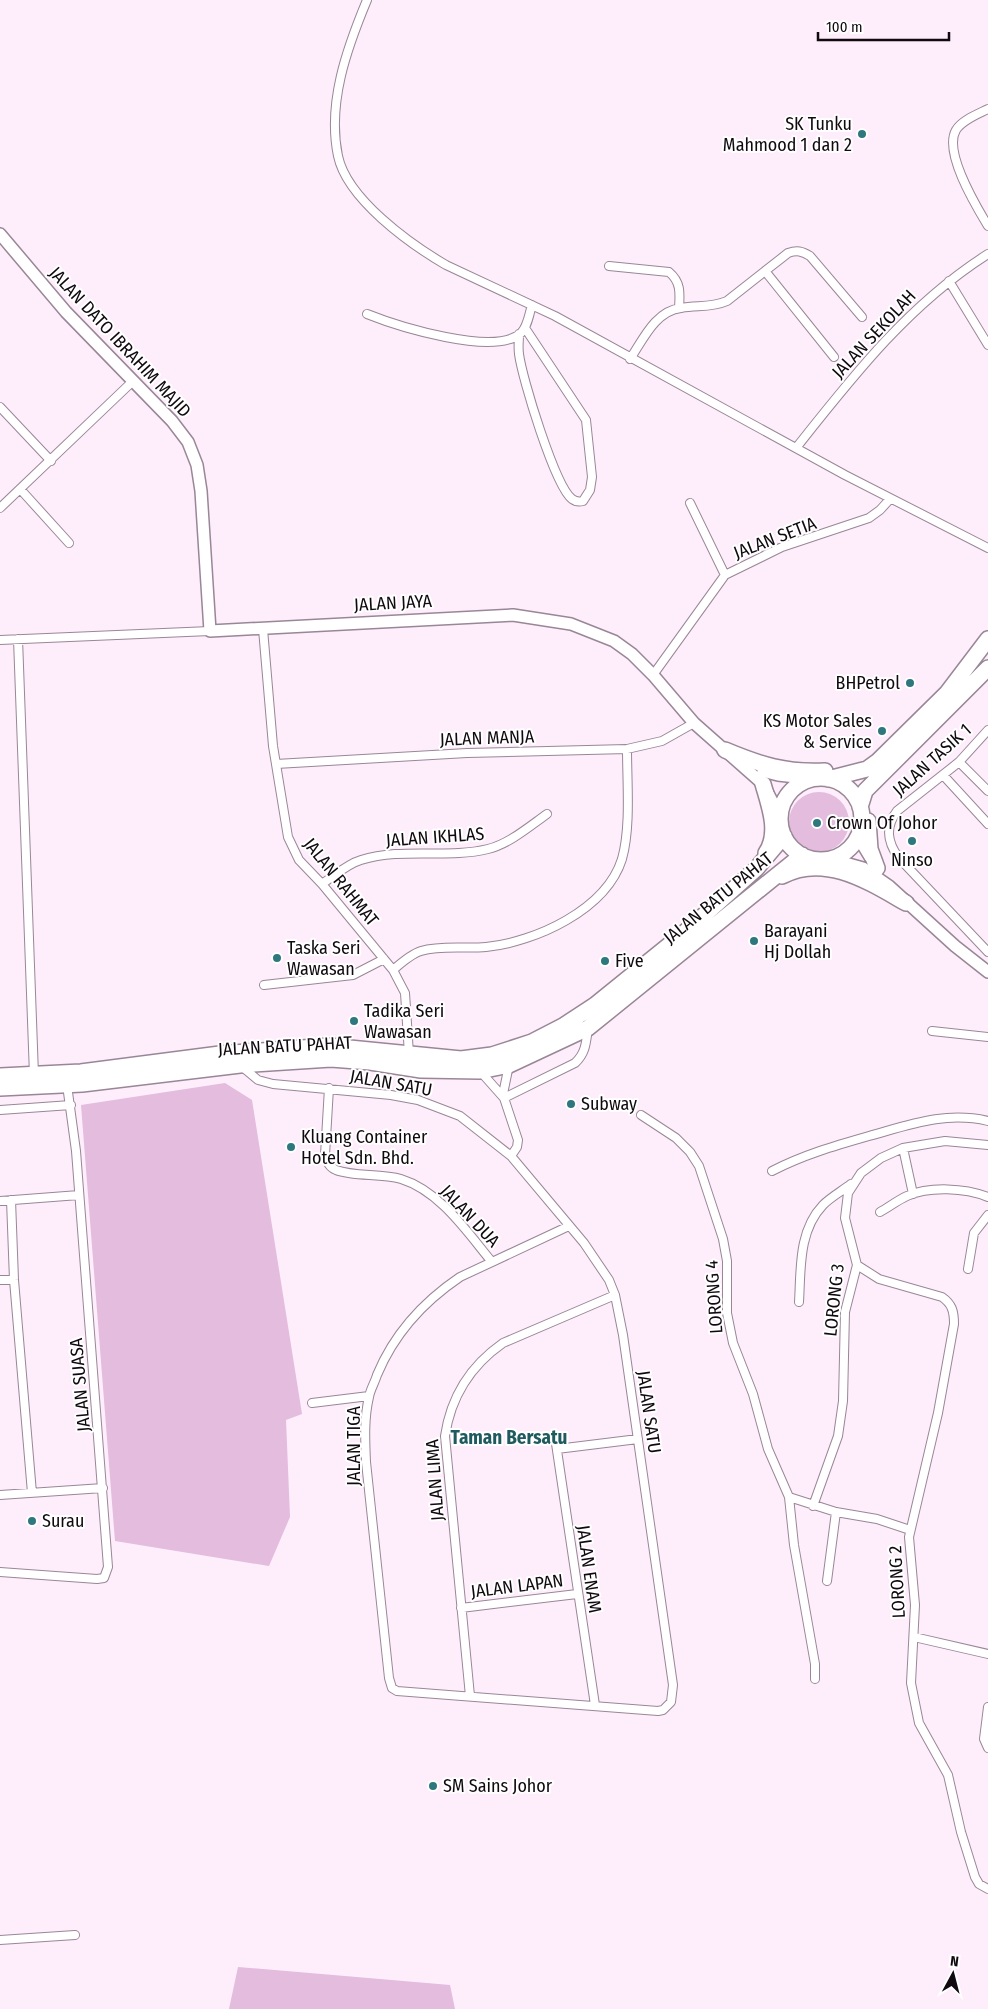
<svg xmlns="http://www.w3.org/2000/svg" width="988" height="2009" font-family="'Fira Sans Condensed',sans-serif">
<rect width="100%" height="100%" fill="#feedfb"/>
<path fill="#e3bcde" d="M789 822a30 30 0 1 1 60 0a30 30 0 1 1-60 0Z
M225,1083L252,1100L302,1414L286,1420L290,1517L269,1566L115,1541L81,1105Z
M238,1967L450,1985L455,2009H229Z"/>
<g fill="none" stroke-linecap="round" stroke-linejoin="round">
<g stroke="#998797" stroke-width="10">
<path id="street" d="M367,0C347,48 327,103 338,156C347,199 410,244 446,265L555,316L845,475L988,548
M988,109C978,114 962,120 956,130C943,152 976,206 988,226
M609,266L669,272C681,282 680,293 679,308
M765,271L834,357
M949,281L988,345
M367,314C397,326 495,357 521,333C528,326 529,314 532,305
M519,334C519,341 518,347 519,354C522,378 555,486 572,499C576,502 579,502 583,501L590,490L592,477L586,420L525,328
M630,359C643,340 655,311 681,308C697,305 711,308 727,301L788,253C797,250 802,251 810,256L862,317
M0,407L51,461
M796,448C853,376 909,304 988,254
M21,490L69,543
M690,503L725,575
M0,508L133,381
M263,629L273,746L288,837L299,860L322,884L393,970L405,993L409,1054
M18,639L34,1075
M0,640L210,631
M653,675L725,575L782,547L869,518L880,510L890,499
M988,730L959,762L897,811C885,827 887,842 899,858L988,952
M959,762L988,791
M276,764L467,753L627,749L662,741L694,723
M943,775L988,824
M322,884C334,876 347,864 361,860C403,847 447,859 488,849C509,844 530,826 547,814
M393,970C401,963 411,954 421,951C441,945 465,949 486,947C535,942 606,910 622,859C631,827 627,783 627,749
M264,985L353,975L384,959
M932,1031L988,1037
M240,1065L258,1080L273,1084L391,1095L418,1100L460,1116L511,1156L584,1243L609,1280L615,1295L623,1335L673,1685L671,1702L663,1710L658,1711L397,1691L392,1688L389,1678L366,1462C365,1440 364,1418 369,1397C370,1390 375,1382 377,1375C394,1334 423,1302 460,1277L569,1226
M480,1071L504,1098L518,1140L517,1147L511,1156
M329,1088L325,1155C327,1162 329,1167 336,1170C354,1177 381,1173 401,1179C440,1191 467,1232 492,1262
M503,1094L509,1065
M504,1098L575,1063C586,1053 586,1042 588,1028
M0,1110L71,1105
M641,1115L676,1138L690,1152L699,1166L723,1239L727,1261V1313L733,1343L753,1394L768,1449L789,1497L794,1545L815,1664V1679
M903,1148L913,1194
M772,1171C803,1155 834,1146 869,1136C909,1125 945,1111 988,1121
M11,1200L14,1280L32,1493
M0,1201L79,1195
M880,1212C889,1207 898,1200 907,1196C930,1186 965,1188 988,1197
M857,1265L879,1279L942,1297C952,1304 954,1311 954,1324L938,1413L909,1537L915,1605L911,1683L919,1723L948,1775L961,1832L975,1877L979,1884L988,1889
M968,1269L974,1233L988,1215
M0,1280H14
M799,1302C801,1270 798,1231 823,1205C831,1197 842,1191 851,1184
M312,1403L369,1396
M555,1437L595,1705
M557,1449L638,1439
M0,1495L103,1488
M789,1497L836,1512L877,1519L910,1530
M813,1506L838,1436L843,1401L845,1312L857,1265L845,1218L848,1193L861,1173L881,1158L903,1148L945,1141L988,1145
M0,1572L97,1579L104,1578L108,1567L76,1151L67,1085
M827,1581L836,1512
M461,1608L577,1594
M914,1637L988,1654
M470,1696L445,1436C451,1396 470,1366 503,1343L615,1295
M988,1707L984,1739L988,1748
M0,1940L75,1935"/>
</g>
<g stroke="#998797" stroke-width="14">
<path id="secondary" d="M0,234L66,312L172,421L188,442L197,465L201,491L210,631L513,615L571,624L614,641L632,654L653,675L694,723L763,784L780,816
M763,771L778,775L814,779
M858,837L870,857
M831,859L863,868L889,886L955,946L988,972"/>
</g>
<g stroke="#998797" stroke-width="18">
<path id="highway" d="M725,750C761,765 785,773 825,771
M780 819a41 41 0 1 1 82 0a41 41 0 1 1-82 0Z
M828,779L867,769L878,761L947,693L988,639
M763,784C769,805 780,833 766,853
M860,807L865,791L988,668
M868,821L870,849L877,868
M782,876C825,853 869,882 906,903
M0,1076L81,1072L220,1054L329,1046L461,1059L492,1055L532,1042L563,1026L595,1005L684,933L756,869L784,836
M0,1088L82,1084L240,1065L331,1059L370,1062L421,1070L480,1071L509,1065L588,1028L802,855"/>
</g>
<use href="#street" stroke="#fff" stroke-width="8"/>
<use href="#secondary" stroke="#fff" stroke-width="11"/>
<use href="#highway" stroke="#fff" stroke-width="15"/>
</g>
<g fill="#2e777e" stroke="#fff" stroke-width="2">
<circle cx="862" cy="134" r="5"/>
<circle cx="910" cy="683" r="5"/>
<circle cx="882" cy="731" r="5"/>
<circle cx="817" cy="823" r="5"/>
<circle cx="912" cy="841" r="5"/>
<circle cx="754" cy="941" r="5"/>
<circle cx="277" cy="958" r="5"/>
<circle cx="605" cy="961" r="5"/>
<circle cx="354" cy="1021" r="5"/>
<circle cx="571" cy="1104" r="5"/>
<circle cx="291" cy="1147" r="5"/>
<circle cx="32" cy="1521" r="5"/>
<circle cx="433" cy="1786" r="5"/>
</g>
<g text-anchor="middle" dominant-baseline="central" stroke-width="4" stroke-linejoin="round" paint-order="stroke">
<g font-size="18" fill="#10090f" stroke="#fff" text-anchor="start">
<text x="852" y="124" text-anchor="end">SK Tunku<tspan x="852" dy="21">Mahmood 1 dan 2</tspan></text>
<text x="900" y="683" text-anchor="end">BHPetrol</text>
<text x="872" y="721" text-anchor="end">KS Motor Sales<tspan x="872" dy="21">&amp; Service</tspan></text>
<text x="827" y="823">Crown Of Johor</text>
<text x="912" y="860" text-anchor="middle">Ninso</text>
<text x="764" y="931">Barayani<tspan x="764" dy="21">Hj Dollah</tspan></text>
<text x="287" y="948">Taska Seri<tspan x="287" dy="21">Wawasan</tspan></text>
<text x="615" y="961">Five</text>
<text x="364" y="1011">Tadika Seri<tspan x="364" dy="21">Wawasan</tspan></text>
<text x="581" y="1104">Subway</text>
<text x="301" y="1137">Kluang Container<tspan x="301" dy="21">Hotel Sdn. Bhd.</tspan></text>
<text x="42" y="1521">Surau</text>
<text x="443" y="1786">SM Sains Johor</text>
</g>
<g font-size="18" fill="#10090f" stroke="#fff">
<text transform="translate(874 334) rotate(-47)">JALAN SEKOLAH</text>
<text transform="translate(120 342) rotate(47)">JALAN DATO IBRAHIM MAJID</text>
<text transform="translate(775 538) rotate(-21)">JALAN SETIA</text>
<text transform="translate(393 603) rotate(-3)">JALAN JAYA</text>
<text transform="translate(487 738) rotate(-2)">JALAN MANJA</text>
<text transform="translate(932 760) rotate(-42)">JALAN TASIK 1</text>
<text transform="translate(435 837) rotate(-4)">JALAN IKHLAS</text>
<text transform="translate(341 882) rotate(51)">JALAN RAHMAT</text>
<text transform="translate(718 898) rotate(-39)">JALAN BATU PAHAT</text>
<text transform="translate(285 1046) rotate(-3)">JALAN BATU PAHAT</text>
<text transform="translate(391 1083) rotate(10)">JALAN SATU</text>
<text transform="translate(470 1216) rotate(47)">JALAN DUA</text>
<text transform="translate(714 1297) rotate(-94)">LORONG 4</text>
<text transform="translate(834 1300) rotate(-84)">LORONG 3</text>
<text transform="translate(80 1385) rotate(-95)">JALAN SUASA</text>
<text transform="translate(649 1412) rotate(82)">JALAN SATU</text>
<text transform="translate(354 1446) rotate(-90)">JALAN TIGA</text>
<text transform="translate(435 1480) rotate(-94)">JALAN LIMA</text>
<text transform="translate(589 1569) rotate(82)">JALAN ENAM</text>
<text transform="translate(897 1582) rotate(-93)">LORONG 2</text>
<text transform="translate(517 1586) rotate(-7)">JALAN LAPAN</text>
</g>
<g font-size="19" font-weight="bold" fill="#1f5a5f" stroke="#fff">
<text x="509" y="1437">Taman Bersatu</text>
</g>
</g>
<g transform="translate(953 1974) rotate(7)" stroke="#ffffff" stroke-width="4" paint-order="stroke">
<path d="M0-4L9 19L0 12L-9 19Z" fill="#10090f"/>
<text y="-8" font-size="14" font-weight="bold" text-anchor="middle" fill="#10090f">N</text>
</g>
<path d="M818 32v8h131v-8" fill="none" stroke="#10090f" stroke-width="2.5"/>
<text x="826" y="32" font-size="15" fill="#10090f" stroke="#ffffff" stroke-width="4" paint-order="stroke">100 m</text>
</svg>
